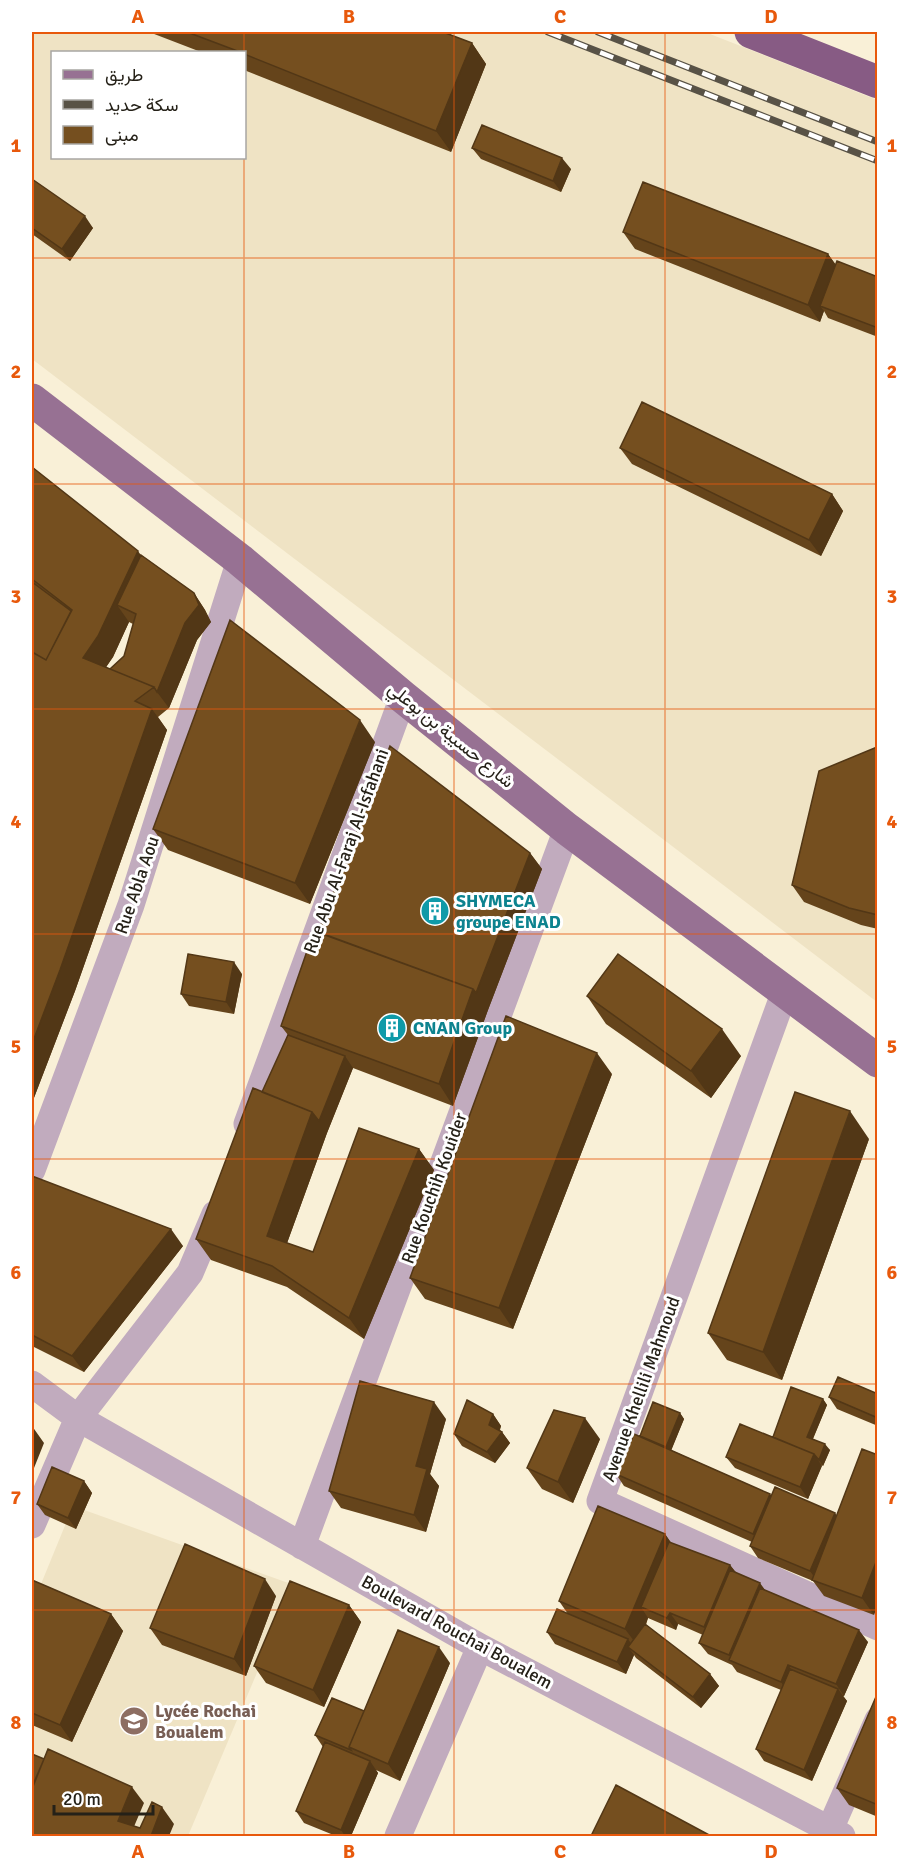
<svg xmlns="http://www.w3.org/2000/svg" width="909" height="1868" font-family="Signika,Vazirmatn,sans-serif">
<rect width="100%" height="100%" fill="#f9f0d7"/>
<path fill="#efe3c4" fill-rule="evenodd" d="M32,32H705L877,100V1002L32,359ZM52,52H244V158H52Z
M73,1506L294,1585L188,1836H32V1606Z"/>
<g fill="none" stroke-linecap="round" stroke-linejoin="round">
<path stroke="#c1abbe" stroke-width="27" d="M785,991L600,1501L878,1627
M247,1124L403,697
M32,1170L131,905L240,560
M32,1384L78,1418L480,1647L842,1836
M32,1525L78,1418L190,1273L215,1214
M302,1546L567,829
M398,1836L480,1647
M827,1836L878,1720"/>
<path stroke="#977193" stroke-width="33" d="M32,400L240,560L403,697L567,829L878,1061"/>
<path stroke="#875b84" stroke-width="33" d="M751,32L878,82"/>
<g stroke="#585246" stroke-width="7">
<path id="rail" d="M548,32L878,161
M598,32L878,142"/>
</g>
<use href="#rail" stroke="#fff" stroke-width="4.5" stroke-dasharray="14" stroke-linecap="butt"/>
</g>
<path fill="#65441b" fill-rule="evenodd" d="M149,32H443L472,43L486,64L451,152L244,70V52H201Z
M472,148L571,169L561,192L481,159Z
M32,179L93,228L70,261L32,234Z
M623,232L828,254L836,265L878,277V337L828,318L824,311L820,322L635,249Z
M620,448L832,494L843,511L821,556L632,464Z
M32,467L141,555L194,593L205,610L211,622L197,640L169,708L158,717L167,730L75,991L32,1103ZM129,622L133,624L124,656L110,669L106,667L113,657Z
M375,742L310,904L168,850L153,829Z
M878,747V929L861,925L804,902L792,885Z
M530,853L542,869L488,1010L453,1106L353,1068L327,1133L287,1243L313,1252L419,1149L434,1170L364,1339L287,1287L211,1260L196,1239L288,1035L281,1026L318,932Z
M242,974L234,1014L189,1006L181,994Z
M587,996L741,1056L711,1098L606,1024Z
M612,1074L513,1329L425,1299L410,1278Z
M869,1139L782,1380L727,1360L708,1333Z
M32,1176L183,1246L84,1372L32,1346Z
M878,1394V1426L837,1409L829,1397Z
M823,1399L827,1405L813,1439L830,1450L823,1466L822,1465L808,1499L735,1468L726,1457L773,1437Z
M680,1413L684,1419L671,1450L771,1495L835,1513L836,1516L874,1615L824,1596L813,1581L758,1558L750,1546L752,1542L624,1486L616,1474L640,1436Z
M493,1414L501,1426L500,1430L502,1432L510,1443L495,1463L462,1446L454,1434Z
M446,1419L430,1474L439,1486L426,1532L341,1508L329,1491Z
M600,1439L573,1503L542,1489L527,1468Z
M84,1481L92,1493L76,1529L45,1515L37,1504Z
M665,1534L671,1543L730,1565L736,1573L765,1591L868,1642L844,1696H843L847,1701L812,1781L764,1761L756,1749L781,1690L737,1672L732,1665L708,1654L699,1643L703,1635L678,1624L676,1630L648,1618L646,1625L710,1674L719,1686L701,1708L636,1658L634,1655L626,1674L555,1644L547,1632L568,1614L559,1601Z
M32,1580L111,1614L123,1631L72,1742L32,1725Z
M276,1596L246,1676L162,1645L150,1628Z
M349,1605L361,1622L324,1707L266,1683L254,1666Z
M450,1663L400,1781L376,1770L378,1773L351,1836H336L304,1823L296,1811L323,1747L315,1735L364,1711Z
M878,1692V1817L849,1805L837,1788Z"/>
<path fill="#523716" d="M472,43L486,64L451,152L436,131Z
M562,158L571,169L561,192L553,181Z
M85,216L93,228L70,261L62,249Z
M828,254L840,271L820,306L824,311L820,322L808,305Z
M832,494L843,511L821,556L809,540Z
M138,551L152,572L117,605L129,622L113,657L98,679L83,658Z
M194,593L205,610L211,622L197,640L169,708L157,692Z
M152,709L167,730L75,991L32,1103V1044Z
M360,720L375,742L310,904L295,883Z
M530,853L542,869L488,1010L453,1106L439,1084L473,989Z
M234,962L242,974L234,1014L226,1002Z
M722,1029L741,1056L711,1098L691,1071Z
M597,1053L612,1074L513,1329L499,1308Z
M345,1056L353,1068L327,1133L282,1257L267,1236L312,1112Z
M850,1111L869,1139L782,1380L763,1352Z
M419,1149L434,1170L364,1339L349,1318Z
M171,1229L183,1246L84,1372L72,1356Z
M823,1399L827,1405L811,1443L807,1437Z
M434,1402L446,1419L430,1474L439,1486L426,1532L414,1515L416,1466Z
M680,1413L684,1419L669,1456L665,1450Z
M493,1414L501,1426L497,1436L489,1425Z
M585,1418L600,1439L573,1503L558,1482Z
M32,1426L44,1443L32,1473Z
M502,1432L510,1443L495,1463L487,1452Z
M825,1444L830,1450L823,1466L819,1460Z
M814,1454L822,1466L808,1499L800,1487Z
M84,1481L92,1493L76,1529L68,1518Z
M770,1494L779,1505L761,1546L753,1534Z
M835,1513L843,1525L817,1581L810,1571Z
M665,1534L677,1551L641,1607L648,1618L637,1645L625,1629Z
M878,1557V1605L874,1615L862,1598Z
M730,1565L739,1576L712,1639L704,1627Z
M265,1579L276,1596L246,1676L234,1659Z
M760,1583L768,1594L734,1662L729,1655Z
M349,1605L361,1622L324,1707L313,1690Z
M670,1613L678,1624L676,1630L667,1618Z
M111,1614L123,1631L72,1742L60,1725Z
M859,1630L868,1642L844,1696L836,1684Z
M628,1639L636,1651L628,1647L634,1655L626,1674L617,1662Z
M439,1647L450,1663L400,1781L388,1764Z
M788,1665L796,1676L789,1694L781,1682Z
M710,1674L719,1686L701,1708L693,1697Z
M838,1689L847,1701L812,1781L804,1770Z
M370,1761L378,1773L351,1836H345L341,1830Z
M132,1787L144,1803L130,1836L118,1821Z
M162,1807L174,1824L169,1836H151Z"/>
<path fill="#754f1f" stroke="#523716" stroke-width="1.5" d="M187,32H443L472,43L436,131L244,54V52H240Z
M482,125L562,158L553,181L472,148Z
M32,179L85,216L62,249L32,228Z
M643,182L828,254L808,305L623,232Z
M837,261L878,277V328L820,306Z
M642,402L832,494L809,540L620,448Z
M32,467L138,551L98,636L83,658L154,687L135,701L152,709L60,970L32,1044V652L46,660L72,610L32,579Z
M141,555L194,593L199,605L185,623L157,692L154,687L110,669L124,656L136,614L117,605Z
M32,582L71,611L46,660L32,652Z
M230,620L360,720L295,883L153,829Z
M390,746L530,853L476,993L473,989L318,932Z
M877,747H878V915L849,908L792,885L819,771Z
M314,931L473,989L439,1084L281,1026Z
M188,954L234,962L226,1002L181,994Z
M618,954L722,1029L691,1071L587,996Z
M506,1016L597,1053L499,1308L410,1278Z
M288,1035L345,1056L319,1121L312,1112L262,1092Z
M253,1088L312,1112L267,1236L313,1252L359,1128L419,1149L349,1318L272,1266L196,1239Z
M795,1092L850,1111L763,1352L708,1333Z
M32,1176L171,1229L72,1356L32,1335Z
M838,1377L878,1394V1418L829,1397Z
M360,1381L434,1402L416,1466L427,1469L414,1515L329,1491Z
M791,1387L823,1399L807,1437L825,1444L819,1460L814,1454L773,1437Z
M467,1400L493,1414L489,1425L502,1432L487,1452L454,1434Z
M653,1402L680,1413L666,1447L640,1436Z
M554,1410L585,1418L558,1482L527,1468Z
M740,1424L814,1454L800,1487L726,1457Z
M634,1434L770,1494L753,1534L616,1474Z
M862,1449L878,1455V1557L862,1598L812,1580Z
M52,1467L84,1481L68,1518L37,1504Z
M775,1487L835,1513L810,1571L750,1546Z
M598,1506L665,1534L625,1629L559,1601Z
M669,1542L730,1565L704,1627L670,1613L667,1618L641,1607Z
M185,1544L265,1579L234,1659L150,1628Z
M730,1570L760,1583L729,1655L699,1643Z
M32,1580L111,1614L60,1725L32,1713Z
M290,1581L349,1605L313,1690L254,1666Z
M760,1588L859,1630L836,1684L788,1665L781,1682L729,1660Z
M557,1609L628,1639L617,1662L547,1632Z
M645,1624L710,1674L693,1697L628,1647Z
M398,1630L439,1647L388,1764L349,1747Z
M790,1669L838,1689L804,1770L756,1749Z
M878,1692V1805L837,1788Z
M332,1698L364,1711L349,1747L351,1750L315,1735Z
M325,1742L370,1761L341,1830L296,1811Z
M48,1749L132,1787L118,1821L140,1828L152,1802L162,1807L151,1836H32V1789Z
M32,1754L44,1759L32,1787Z
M616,1785L711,1836H591Z"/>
<path fill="none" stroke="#e8590c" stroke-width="1.5" stroke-opacity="0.55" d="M244,32V52M454,32V1836M665,32V1836M244,158V1836M32,258H878M32,484H878M32,709H878M32,934H878M32,1159H878M32,1384H878M32,1610H878"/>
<defs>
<g id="building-disc" transform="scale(1.5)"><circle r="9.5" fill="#0f9aa8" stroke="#fff"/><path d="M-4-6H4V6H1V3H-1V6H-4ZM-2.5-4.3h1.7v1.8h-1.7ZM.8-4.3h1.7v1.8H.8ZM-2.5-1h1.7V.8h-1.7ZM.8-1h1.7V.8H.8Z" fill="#fff"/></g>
<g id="school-disc" transform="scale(1.5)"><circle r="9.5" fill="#8d6e63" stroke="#fff"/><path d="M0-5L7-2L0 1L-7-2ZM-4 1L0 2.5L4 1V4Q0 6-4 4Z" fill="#fff"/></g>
</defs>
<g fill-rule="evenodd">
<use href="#building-disc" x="435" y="911"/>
<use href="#building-disc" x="392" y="1028"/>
<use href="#school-disc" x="134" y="1721"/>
</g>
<g text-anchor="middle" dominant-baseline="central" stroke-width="6" stroke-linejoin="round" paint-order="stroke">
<g font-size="18" fill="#252118" stroke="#fff">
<text transform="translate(451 735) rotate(39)">شارع حسيبة بن بوعلي</text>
<text transform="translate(346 851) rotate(-70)">Rue Abu Al-Faraj Al-Isfahani</text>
<text transform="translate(137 885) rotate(-71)">Rue Abla Aou</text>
<text transform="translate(434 1188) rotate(-70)">Rue Kouchih Kouider</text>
<text transform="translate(641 1389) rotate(-70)">Avenue Khellili Mahmoud</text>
<text transform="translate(457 1632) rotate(29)">Boulevard Rouchai Boualem</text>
</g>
<g font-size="18" font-weight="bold" fill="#0d838f" stroke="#fff" text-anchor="start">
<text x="456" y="901">SHYMECA<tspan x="456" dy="21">groupe ENAD</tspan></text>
<text x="413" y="1028">CNAN Group</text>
</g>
<g font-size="18" font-weight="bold" fill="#785e54" stroke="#fff" text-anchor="start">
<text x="155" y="1711">Lycée Rochai<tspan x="155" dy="21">Boualem</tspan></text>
</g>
</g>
<rect width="909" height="1868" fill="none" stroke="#ffffff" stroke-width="66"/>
<rect x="51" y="51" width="195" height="108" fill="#ffffff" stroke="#a8a6a3" stroke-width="1.5"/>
<rect x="63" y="70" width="30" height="9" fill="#977193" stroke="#a8a6a3" stroke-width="1.5"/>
<text x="105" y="81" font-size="18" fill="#252118">طريق</text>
<rect x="63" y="100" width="30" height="9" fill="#585246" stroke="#a8a6a3" stroke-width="1.5"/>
<text x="105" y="111" font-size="18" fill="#252118">سكة حديد</text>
<rect x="63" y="126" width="30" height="18" fill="#754f1f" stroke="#a8a6a3" stroke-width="1.5"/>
<text x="105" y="141" font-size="18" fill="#252118">مبنى</text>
<path d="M54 1805v9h99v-9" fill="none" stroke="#252118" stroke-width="3"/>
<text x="63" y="1805" font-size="18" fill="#252118" stroke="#ffffff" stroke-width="4.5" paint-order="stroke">20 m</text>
<rect x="33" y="33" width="843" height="1802" fill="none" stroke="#e8590c" stroke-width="2"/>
<g font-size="20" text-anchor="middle" font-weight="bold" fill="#e8590c">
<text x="138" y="23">A</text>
<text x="349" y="23">B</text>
<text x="560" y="23">C</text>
<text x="771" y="23">D</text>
<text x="16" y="152">1</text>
<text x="892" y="152">1</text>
<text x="16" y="378">2</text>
<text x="892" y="378">2</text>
<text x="16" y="603">3</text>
<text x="892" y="603">3</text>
<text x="16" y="828">4</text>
<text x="892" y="828">4</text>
<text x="16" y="1053">5</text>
<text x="892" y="1053">5</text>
<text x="16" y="1279">6</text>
<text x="892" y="1279">6</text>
<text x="16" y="1504">7</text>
<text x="892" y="1504">7</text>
<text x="16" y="1729">8</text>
<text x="892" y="1729">8</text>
<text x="138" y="1858">A</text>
<text x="349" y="1858">B</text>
<text x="560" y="1858">C</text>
<text x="771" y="1858">D</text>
</g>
</svg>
